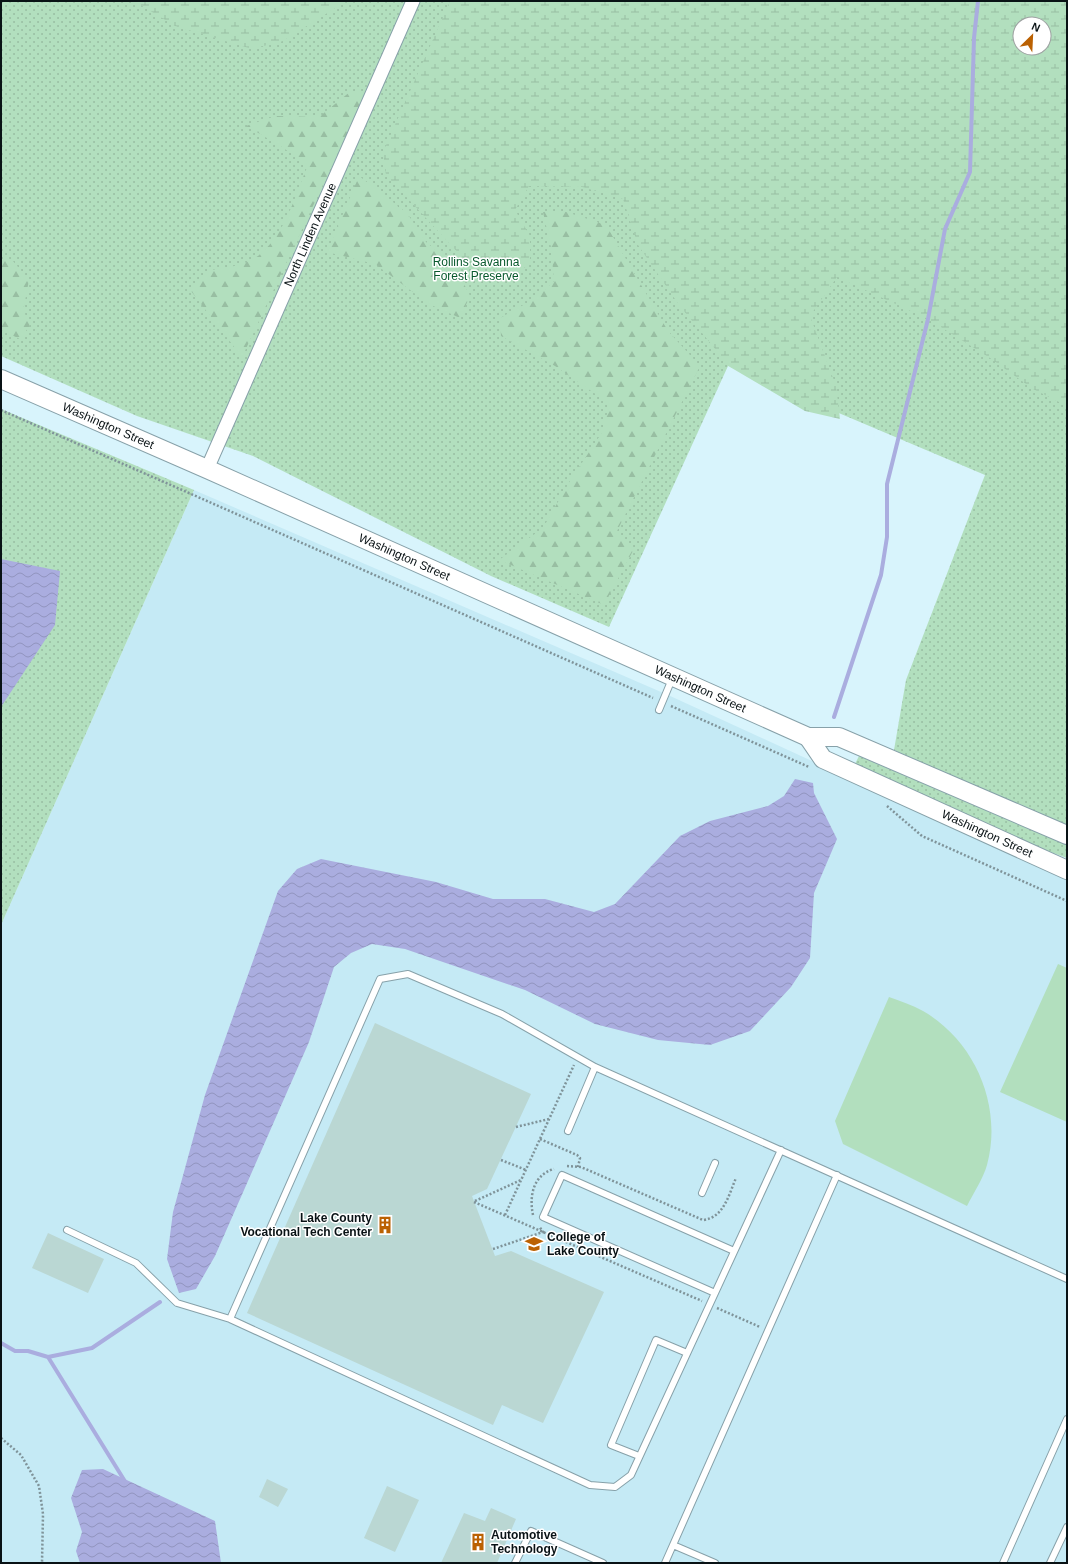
<svg xmlns="http://www.w3.org/2000/svg" width="1068" height="1564" font-family="Helvetica,sans-serif">
<defs>
<pattern id="grass-dots" width="8" height="8" patternUnits="userSpaceOnUse"><rect width="8" height="8" fill="#b2dfbe"/><path d="M2 2h.1M6 6h.1" fill="none" stroke="#98bea2" stroke-width="1.8" stroke-linecap="round"/></pattern>
<pattern id="forest-firs" width="22" height="20" patternUnits="userSpaceOnUse"><rect width="22" height="20" fill="#b2dfbe"/><path d="M5 1l3.5 6h-7zM16 11l3.5 6h-7z" fill="#98bea2"/></pattern>
<pattern id="wetland-marsh" width="20" height="14" patternUnits="userSpaceOnUse"><rect width="20" height="14" fill="#b2dfbe"/><path d="M1 5h8M5 5V1M11 12h8M15 12V8" fill="none" stroke="#98bea2"/></pattern>
<pattern id="water-waves" width="16" height="10" patternUnits="userSpaceOnUse"><rect width="16" height="10" fill="#aaaddf"/><path d="M0 5q4-4 8 0t8 0" fill="none" stroke="#9194be"/></pattern>
</defs>
<rect width="100%" height="100%" fill="#d8f4fc"/>
<path fill="#c5eaf5" d="M194,490L668,695L1067,878V1563H1V925Z"/>
<path fill="url(#grass-dots)" fill-rule="evenodd" d="M1,1H1067V829L894,750L906,680L985,475L728,366L609,627L491,576L253,456L137,416L1,356ZM1020,24H1044V48H1020Z
M1,409L194,490L1,925Z
M859,756L1067,845V858L1045,850L855,764Z"/>
<path fill="url(#forest-firs)" d="M351,91H367L242,357L191,291L208,270C222,269 246,265 258,256C285,235 295,196 308,165L279,145L246,126L276,116L319,117Z
M359,176L407,213L426,242L455,266L470,296L460,318L429,304L375,264L327,252Z
M563,211L606,225L668,331L700,366L616,533L634,549L604,605L499,560L543,528L570,481L601,434L610,404L555,366L501,336L500,318L536,298L554,281L551,247L543,212Z
M1,259L12,260L29,280L23,311L31,324L20,339L1,330Z"/>
<path fill="url(#wetland-marsh)" fill-rule="evenodd" d="M134,1H343L340,5L283,41L252,49L175,26Z
M450,1H1067V406L1033,389L990,358L928,319L837,277L810,316L836,386L840,419L805,411L730,367L679,305L638,245L623,199L582,187L529,186L515,210L530,236V264L513,275L463,258L386,175L383,152ZM1020,24H1044V48H1020Z"/>
<path fill="#b2dfbe" d="M1058,964L1067,968V1122L1000,1092Z
M889,997C900,1001 912,1005 923,1011C975,1041 1003,1106 987,1165C983,1179 974,1192 967,1206L843,1144L835,1121Z"/>
<path fill="url(#water-waves)" d="M1,559L60,571L55,625L1,707Z
M795,779L813,783L814,793L837,839L814,893L810,958L791,987L750,1031L710,1045L658,1040L595,1024L525,990L405,949L372,944L351,953L334,967L309,1042L215,1256L196,1289L179,1293L167,1259L173,1212L205,1095L278,891L297,869L321,859L436,882L493,899H545L594,912L615,904L680,836L710,821L768,806L784,796Z
M103,1469L215,1521L221,1563H80L76,1551L82,1532L71,1498L82,1470Z"/>
<g fill="none" stroke-linecap="round" stroke-linejoin="round">
<path stroke="#aaaddf" stroke-width="4" d="M834,717L881,575L887,537V484L928,319L945,229L970,172L974,38L978,1
M1,1343L15,1351H28L48,1357L92,1348L160,1302
M48,1357L126,1483"/>
</g>
<path fill="#bad7d3" d="M375,1023L531,1094L487,1189L472,1196L495,1256L511,1251L604,1292L543,1423L502,1405L493,1425L247,1313Z
M48,1233L104,1259L88,1293L32,1268Z
M267,1479L288,1489L278,1507L259,1497Z
M387,1486L419,1500L395,1552L364,1538Z
M491,1508L516,1519L497,1563H441L464,1513L485,1521Z"/>
<g fill="none" stroke-linecap="round" stroke-linejoin="round">
<g stroke="#87a1a9" stroke-width="8">
<path id="lane" d="M659,710L672,679
M568,1131L595,1067
M702,1193L715,1163
M67,1230L136,1263L177,1303L230,1319L590,1485L615,1487L631,1475L781,1150
M715,1293L543,1217L562,1175L734,1251
M230,1319L380,979L408,974L502,1014L595,1067L1067,1279
M639,1456L611,1445L656,1340L687,1353
M673,1545L715,1563
M515,1563L531,1531L603,1563
M665,1563L837,1175
M1003,1563L1067,1419
M1050,1563L1067,1527"/>
</g>
<g stroke="#87a1a9" stroke-width="15">
<g id="street">
<path id="s1" d="M207,469L413,1"/>
</g>
</g>
<g stroke="#87a1a9" stroke-width="20">
<g id="secondary">
<path id="s2" d="M1,379L207,469L808,737H839L1067,835"/>
<path id="s3" d="M808,737L823,759L1067,870"/>
</g>
</g>
<path stroke="#7f9399" stroke-width="2.5" stroke-dasharray="2 2" stroke-linecap="butt" d="M1,410L653,698
M671,706L809,767
M887,806L922,836L1067,901
M516,1127L549,1119
M540,1139L577,1155L580,1158L578,1167
M501,1160L526,1170
M567,1166L581,1167L703,1220C724,1218 729,1194 736,1178
M475,1201L521,1180
M474,1202L702,1301
M505,1215L574,1065
M533,1215C529,1196 533,1175 554,1169
M493,1249L543,1232L539,1226
M717,1308L760,1327
M1,1438L21,1455L39,1486L43,1514L42,1563"/>
<use href="#lane" stroke="#fff" stroke-width="6"/>
<use href="#street" stroke="#fff" stroke-width="13"/>
<use href="#secondary" stroke="#fff" stroke-width="18"/>
</g>
<defs>
<g id="building-bare" transform="scale(1.38)"><path d="M-4-6H4V6H1V3H-1V6H-4ZM-2.5-4.3h1.7v1.8h-1.7ZM.8-4.3h1.7v1.8H.8ZM-2.5-1h1.7V.8h-1.7ZM.8-1h1.7V.8H.8Z" fill="#bb6102" stroke="#fff" stroke-width="2.5" paint-order="stroke"/></g>
<g id="university-bare" transform="scale(1.38)"><path d="M0-5L7-2L0 1L-7-2ZM-4 1L0 2.5L4 1V4Q0 6-4 4Z" fill="#bb6102" stroke="#fff" stroke-width="2.5" paint-order="stroke"/></g>
</defs>
<g fill-rule="evenodd">
<use href="#building-bare" x="385" y="1225"/>
<use href="#university-bare" x="534" y="1244"/>
<use href="#building-bare" x="478" y="1542"/>
</g>
<g text-anchor="middle" dominant-baseline="central" stroke-width="3" stroke-linejoin="round" paint-order="stroke">
<g font-size="12" fill="#091215" stroke="#fff">
<text stroke="none"><textPath href="#s1" startOffset="256">North Linden Avenue</textPath></text>
<text stroke="none"><textPath href="#s2" startOffset="117">Washington Street</textPath></text>
<text stroke="none"><textPath href="#s2" startOffset="441">Washington Street</textPath></text>
<text stroke="none"><textPath href="#s2" startOffset="765">Washington Street</textPath></text>
<text stroke="none"><textPath href="#s3" startOffset="207">Washington Street</textPath></text>
</g>
<g font-size="12" fill="#08592d" stroke="#fff">
<text x="476" y="262">Rollins Savanna<tspan x="476" dy="14">Forest Preserve</tspan></text>
</g>
<g font-size="12" font-weight="bold" fill="#091215" stroke="#fff" text-anchor="start">
<text x="372" y="1218" text-anchor="end">Lake County<tspan x="372" dy="14">Vocational Tech Center</tspan></text>
<text x="547" y="1237">College of<tspan x="547" dy="14">Lake County</tspan></text>
<text x="491" y="1535">Automotive<tspan x="491" dy="14">Technology</tspan></text>
</g>
</g>
<rect width="1068" height="1564" fill="none" stroke="#091215" stroke-width="4"/>
<g transform="translate(1032 36) rotate(24)"><circle r="19" fill="#ffffff" stroke="#9da0a1"/>
<path d="M0-3L7 15L0 10L-7 15Z" fill="#bb6102"/>
<text y="-6" font-size="11" font-weight="bold" text-anchor="middle" fill="#091215">N</text>
</g>
</svg>
